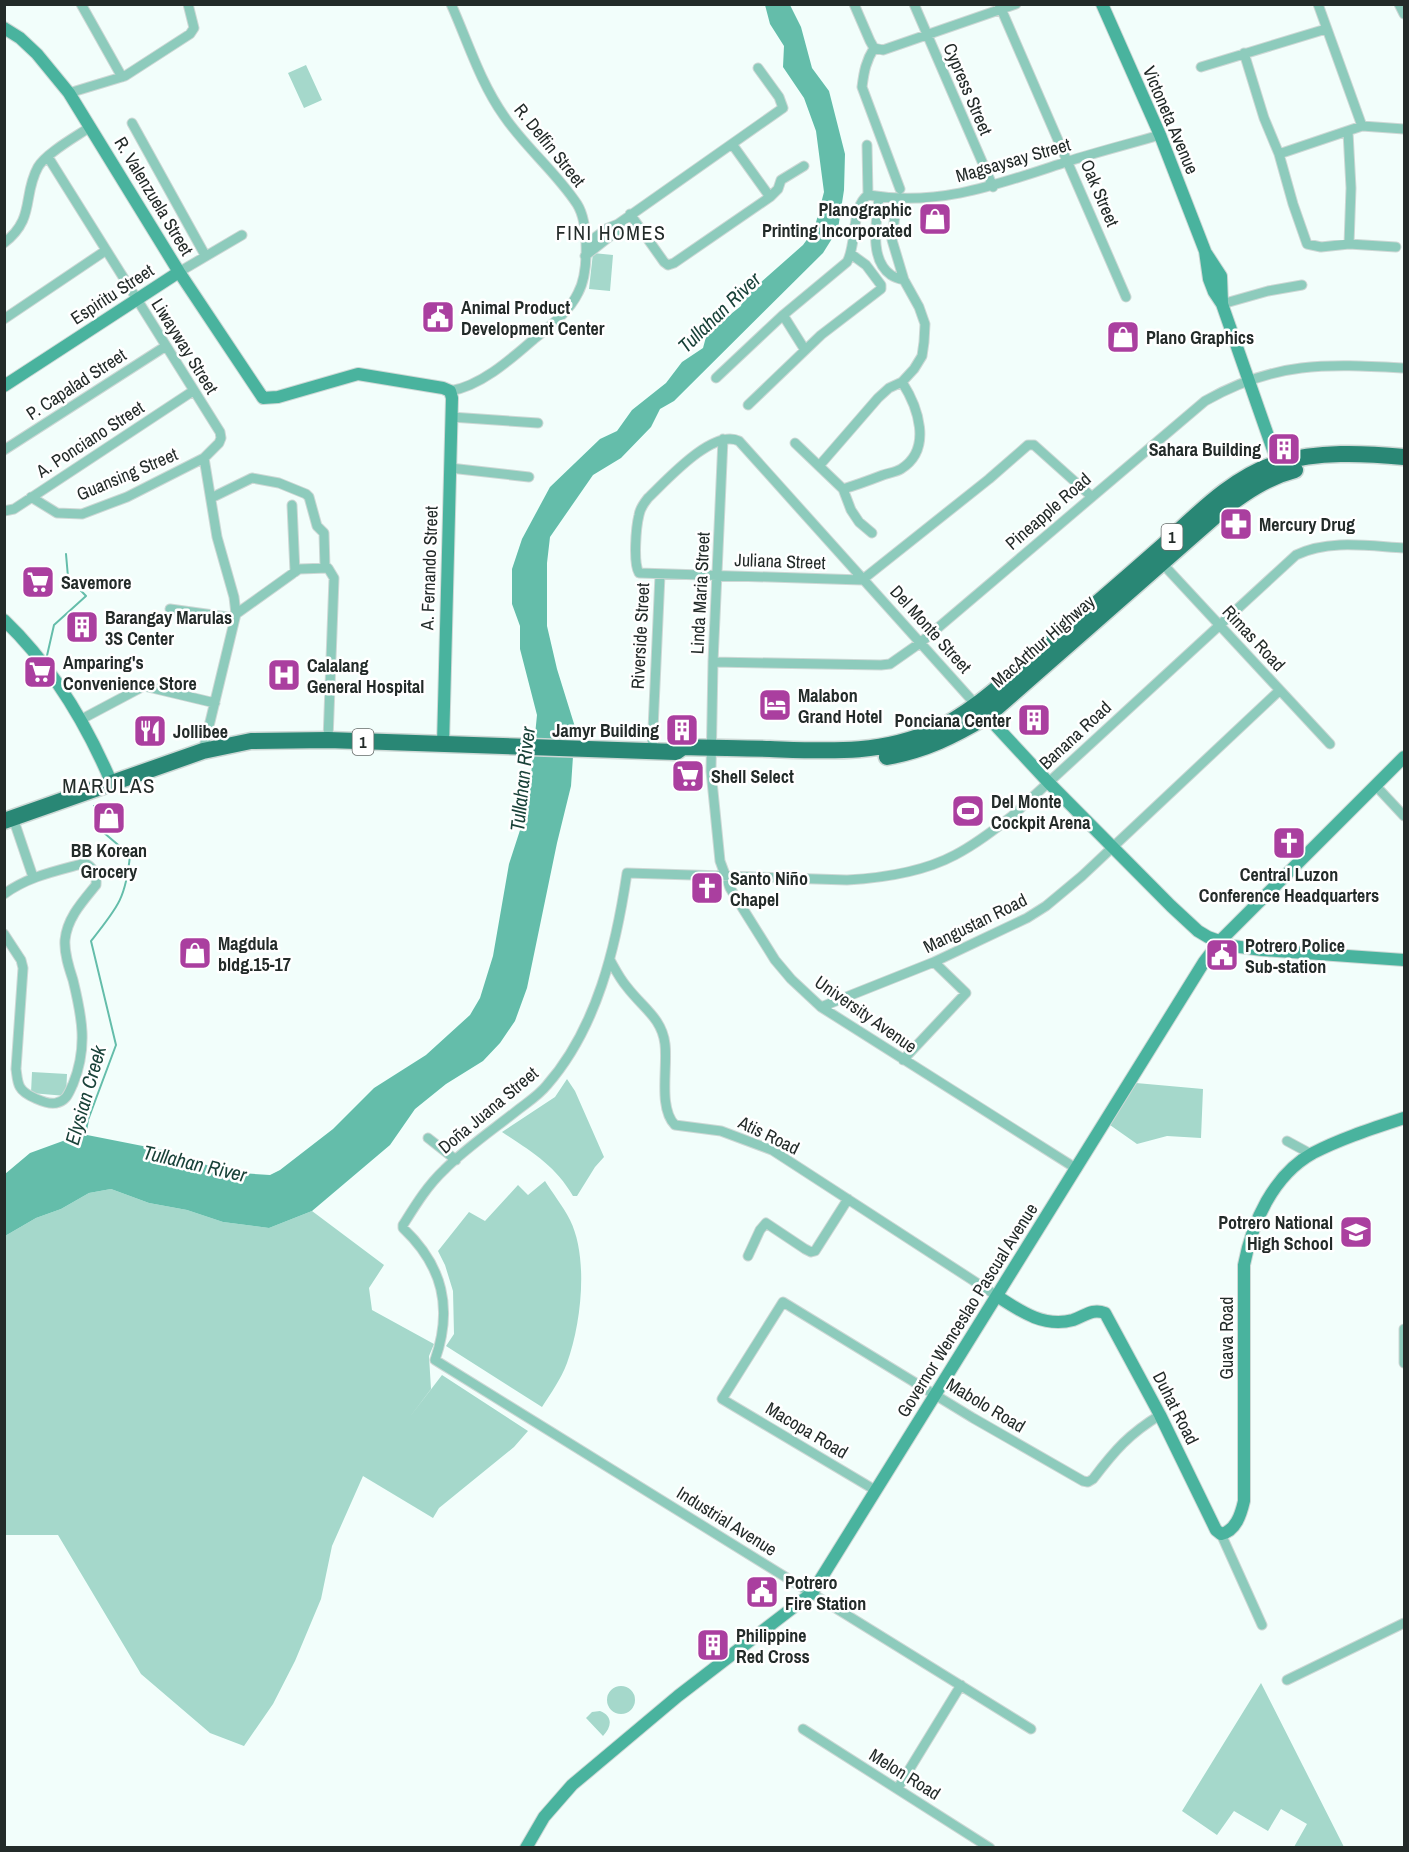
<svg xmlns="http://www.w3.org/2000/svg" width="1409" height="1852" font-family="'Archivo Narrow',sans-serif">
<rect width="100%" height="100%" fill="#f2fefb"/>
<path fill="#a5d8cb" d="M306,65L322,100L304,108L288,73Z
M593,253L613,255L610,291L589,289Z
M32,1072L67,1074L66,1096L31,1093Z
M567,1079L575,1091L604,1157L595,1167L577,1196H573C555,1165 532,1152 502,1132L555,1097Z
M1136,1083L1203,1089L1201,1138L1167,1136L1137,1144L1110,1125Z
M545,1181C553,1194 563,1206 570,1220C589,1258 581,1325 567,1363C561,1379 551,1393 542,1407L446,1346L454,1334L453,1291L445,1265L438,1251L469,1212L485,1221L518,1185L528,1195Z
M111,1189L149,1203L187,1210L223,1222L269,1228L312,1211L384,1265L369,1288L372,1310L434,1344L429,1356L431,1389L409,1418L442,1375L528,1431L514,1447L439,1508L433,1518L363,1476L332,1546L321,1599L295,1661L273,1704L244,1746L210,1733L141,1674L58,1535H5V1236L36,1218L61,1209L89,1193Z
M1261,1683L1344,1847H1294L1307,1824L1281,1809L1268,1831L1234,1811L1217,1835L1182,1811Z
M607 1700a14 14 0 1 1 28 0a14 14 0 1 1-28 0Z
M600,1711C613,1716 612,1727 603,1736L586,1718L592,1712Z"/>
<path fill="#64bdaa" d="M765,5H790L801,27L812,68L829,91L845,154L844,190L838,229L823,253L674,401L660,409L651,427L621,458L593,475L550,537L547,563V626L557,669L575,727L571,786L557,843L527,988L515,1021L500,1043L483,1061L446,1084L415,1109L390,1145L312,1211L269,1228L223,1222L187,1210L149,1203L111,1189L89,1193L61,1209L36,1218L5,1236V1174L30,1153L82,1134L168,1151L226,1172L270,1175L280,1170L333,1129L374,1088L426,1055L470,1015L480,998L493,956L509,864L522,824L530,785L537,715L520,649V626L512,604V569L522,539L550,487L600,439L617,431L632,410L666,383L682,362L703,348L706,337L717,325L741,306L743,298L803,245L814,230L824,192L816,131L804,98L783,67L784,46L770,24Z"/>
<g fill="none" stroke-linecap="round" stroke-linejoin="round">
<path stroke="#64bdaa" stroke-width="2" d="M46,660L54,625L86,596L68,577L66,554
M85,1136L88,1120L116,1045L91,941C118,907 126,898 130,855L103,832L94,806"/>
<g stroke="#cdd8d5" stroke-width="11">
<path id="street" d="M81,4L122,77
M854,4L870,41L874,48
M914,4L993,187
M999,4L1126,297
M1399,4L1404,14
M874,48C866,61 864,71 862,87L900,189
M874,48L883,50L1016,4
M1244,53L1264,118L1279,154L1293,204L1307,244L1321,247L1349,244L1396,247
M1201,67L1326,29
M69,93L125,76L190,34L194,28L188,4
M132,123L205,255
M1362,126L1404,129
M1348,132L1351,188L1349,244
M732,144L770,197
M867,145L868,195
M1279,154L1362,126L1318,4
M868,195C939,207 999,184 1066,162C1097,152 1129,144 1160,135
M879,197C877,220 868,259 891,275C894,277 900,279 904,280
M630,214L664,262L668,265L674,263L770,197L778,189L781,180L804,166
M4,243C36,218 22,196 38,167C46,153 77,136 90,127
M586,244L608,228L618,224L783,108L779,97L758,68
M585,256L618,230V224
M179,272L242,235
M1222,304L1268,291L1302,285
M783,315L805,350
M4,319L105,251
M716,378L782,316L847,262C857,245 851,206 868,195
M450,391C481,386 511,359 534,339C550,326 569,312 578,293C589,273 589,223 577,204C556,172 525,147 504,116C480,82 468,42 451,4
M748,405L821,335L881,289V285L866,265L851,254
M451,417L538,423
M723,439L713,662L711,771L720,861L730,888L775,960L791,979L821,1007L1077,1169
M795,443L843,489L851,510L859,522L872,533
M4,450L166,346
M819,466L878,398L889,388L902,382L914,369L922,356L924,342L925,324L919,307L904,280L892,240L897,198
M450,468L529,477
M843,489C857,485 870,480 883,475C889,473 896,472 901,469C933,449 918,407 902,382
M31,497L57,513L82,514L127,497L204,458L219,443L221,438L220,432L48,157
M211,498L252,478L279,483L306,494L309,497L317,526L324,533L325,568
M292,505L295,572
M4,511L14,509L193,391
M1160,561L1330,744
M170,609L235,618
M236,614L299,569L328,568L334,578L328,740
M713,662L881,665L890,664L920,643L1205,401C1275,361 1327,364 1404,368
M977,706L739,441C713,428 666,481 648,498C644,503 640,508 639,515C636,527 633,563 639,573L862,580L989,479L1028,445H1034L1091,496
M80,720L144,686L215,703
M203,751L236,614L234,597L217,537L204,458
M652,751L660,575
M1376,786L1404,816
M13,818L33,877
M4,894C29,876 56,871 85,863C94,868 97,874 96,885C83,901 67,918 65,940C64,953 69,968 73,980C82,1017 88,1047 73,1084C69,1092 67,1101 56,1103C47,1105 24,1095 20,1087C17,1082 17,1075 16,1069L23,968L21,960L4,934
M610,960C615,969 620,979 627,987C642,1007 662,1018 665,1044C668,1067 658,1108 675,1125L721,1131L772,1150L997,1296
M821,1007L934,962L1027,918L1046,906L1082,876L1280,690
M903,1060L966,993L934,962
M428,1138L456,1160
M1287,1141L1311,1154
M748,1256L760,1230L766,1223L805,1249L811,1252L815,1251L848,1199
M1404,1329V1363
M875,1490L722,1399L783,1302L973,1418L1083,1481L1088,1482L1093,1479C1115,1450 1129,1434 1160,1415
M1221,1534L1262,1625
M1287,1680L1404,1623
M803,1729L990,1848
M1031,1729L435,1360C453,1308 443,1266 403,1228V1225C415,1206 427,1186 444,1170C466,1148 494,1129 519,1109C528,1102 539,1095 547,1085C597,1028 616,947 627,873L847,880C883,878 923,872 955,855C976,844 994,830 1012,816L1296,555C1329,539 1369,546 1404,548
M898,1788L961,1685"/>
</g>
<g stroke="#cdd8d5" stroke-width="14">
<path id="secondary" d="M1102,4L1160,135L1205,251L1209,279L1214,292L1222,304L1280,470
M4,28L20,38L37,54L69,93L179,272L263,398L278,397L358,374L443,388L450,391L452,398L443,745
M1206,253L1221,276L1222,303
M4,386L179,272
M4,620C51,665 87,725 112,784
M983,712L1048,782L1171,906L1198,931L1208,937L1233,946L1262,950L1404,960
M997,1296C1020,1311 1044,1328 1073,1320C1085,1316 1092,1308 1105,1313L1160,1415L1216,1530L1221,1534C1236,1531 1241,1514 1244,1501V1265C1252,1223 1273,1175 1313,1153C1342,1138 1374,1128 1404,1118
M526,1848L544,1817L572,1785L678,1696L812,1593L1204,962L1220,941L1404,757"/>
</g>
<g stroke="#cdd8d5" stroke-width="19">
<path id="highway" d="M887,757C925,750 954,736 987,716L1222,510C1244,493 1267,477 1295,470
M4,821L203,751L251,741L328,740L676,752L683,747C712,748 741,748 770,749C826,751 882,755 935,730C972,713 1002,684 1033,658C1077,621 1121,583 1164,545C1198,514 1233,477 1278,463C1318,451 1363,453 1404,457"/>
</g>
<use href="#street" stroke="#8dcbbc" stroke-width="9"/>
<use href="#secondary" stroke="#49b39e" stroke-width="12"/>
<use href="#highway" stroke="#298775" stroke-width="16"/>
</g>
<defs>
<g id="shop-square" transform="scale(1.725)"><rect x="-9" y="-9" width="18" height="18" rx="4" fill="#aa3f9f" stroke="#fff"/><path d="M-5-2.5h2.3a2.7 3.5 0 0 1 5.4 0H5L5.5 6h-11ZM-1.5-2.5h3a1.5 2.3 0 0 0-3 0Z" fill="#fff"/></g>
<g id="civic-square" transform="scale(1.725)"><rect x="-9" y="-9" width="18" height="18" rx="4" fill="#aa3f9f" stroke="#fff"/><path d="M-.6-6.5H3V-4.5H.6V-3L4-1V1h2V6H-6V1h2V-1L-.6-3ZM-1.2 2.5V6h2.4V2.5Z" fill="#fff"/></g>
<g id="building-square" transform="scale(1.725)"><rect x="-9" y="-9" width="18" height="18" rx="4" fill="#aa3f9f" stroke="#fff"/><path d="M-4-6H4V6H1V3H-1V6H-4ZM-2.5-4.3h1.7v1.8h-1.7ZM.8-4.3h1.7v1.8H.8ZM-2.5-1h1.7V.8h-1.7ZM.8-1h1.7V.8H.8Z" fill="#fff"/></g>
<g id="pharmacy-square" transform="scale(1.725)"><rect x="-9" y="-9" width="18" height="18" rx="4" fill="#aa3f9f" stroke="#fff"/><path d="M-2-6h4v4h4v4h-4v4h-4v-4h-4v-4h4Z" fill="#fff"/></g>
<g id="supermarket-square" transform="scale(1.725)"><rect x="-9" y="-9" width="18" height="18" rx="4" fill="#aa3f9f" stroke="#fff"/><path d="M-6-5.5h2.5l.6 2H6L4.5 2H-2.5L-4.4-4H-6ZM-1.5 3.2a1.3 1.3 0 1 0 .1 0ZM3 3.2a1.3 1.3 0 1 0 .1 0Z" fill="#fff"/></g>
<g id="hospital-square" transform="scale(1.725)"><rect x="-9" y="-9" width="18" height="18" rx="4" fill="#aa3f9f" stroke="#fff"/><path d="M-5-5h3v3.5h4V-5h3V5h-3V1.5h-4V5h-3Z" fill="#fff"/></g>
<g id="hotel-square" transform="scale(1.725)"><rect x="-9" y="-9" width="18" height="18" rx="4" fill="#aa3f9f" stroke="#fff"/><path d="M-6-4.5h1.5V1H6V5H4.5V3h-9V5H-6ZM-4 0a1.8 1.8 0 1 1 3.6 0ZM.5 0V-2.5h3Q6-2.5 6 0Z" fill="#fff"/></g>
<g id="restaurant-square" transform="scale(1.725)"><rect x="-9" y="-9" width="18" height="18" rx="4" fill="#aa3f9f" stroke="#fff"/><path d="M-5-6h1v4h1v-4h1v4h1v-4h1v5L-1.5 .5V6h-2V.5L-5-1ZM5-6V6H3V1.5H1.5Q1.5-4 5-6Z" fill="#fff"/></g>
<g id="stadium-square" transform="scale(1.725)"><rect x="-9" y="-9" width="18" height="18" rx="4" fill="#aa3f9f" stroke="#fff"/><path d="M0-5a6.5 5 0 1 0 0 10a6.5 5 0 1 0 0-10ZM-3.5-1.8h7v3.6h-7Z" fill="#fff"/></g>
<g id="church-square" transform="scale(1.725)"><rect x="-9" y="-9" width="18" height="18" rx="4" fill="#aa3f9f" stroke="#fff"/><path d="M-1.2-6h2.4v3.5h3.3v2.4h-3.3V6h-2.4V-.1h-3.3v-2.4h3.3Z" fill="#fff"/></g>
<g id="school-square" transform="scale(1.725)"><rect x="-9" y="-9" width="18" height="18" rx="4" fill="#aa3f9f" stroke="#fff"/><path d="M0-5L7-2L0 1L-7-2ZM-4 1L0 2.5L4 1V4Q0 6-4 4Z" fill="#fff"/></g>
</defs>
<g fill-rule="evenodd">
<use href="#shop-square" x="935" y="219"/>
<use href="#civic-square" x="438" y="317"/>
<use href="#shop-square" x="1123" y="337"/>
<use href="#building-square" x="1284" y="449"/>
<use href="#pharmacy-square" x="1236" y="524"/>
<use href="#supermarket-square" x="38" y="582"/>
<use href="#building-square" x="82" y="627"/>
<use href="#supermarket-square" x="40" y="672"/>
<use href="#hospital-square" x="284" y="675"/>
<use href="#hotel-square" x="775" y="705"/>
<use href="#building-square" x="1034" y="720"/>
<use href="#building-square" x="682" y="730"/>
<use href="#restaurant-square" x="150" y="731"/>
<use href="#supermarket-square" x="688" y="776"/>
<use href="#stadium-square" x="968" y="811"/>
<use href="#shop-square" x="109" y="818"/>
<use href="#church-square" x="1289" y="843"/>
<use href="#church-square" x="707" y="888"/>
<use href="#shop-square" x="195" y="953"/>
<use href="#civic-square" x="1222" y="955"/>
<use href="#school-square" x="1356" y="1232"/>
<use href="#civic-square" x="762" y="1592"/>
<use href="#building-square" x="713" y="1645"/>
</g>
<g text-anchor="middle" dominant-baseline="central" stroke-width="5" stroke-linejoin="round" paint-order="stroke">
<g fill="#fff" stroke="#656b69" stroke-width="1.5">
<rect x="1161.5" y="524" width="21" height="26" rx="4.5"/>
<rect x="352.5" y="729" width="21" height="26" rx="4.5"/>
</g>
<g font-size="16" font-weight="bold" fill="#232b29">
<text x="1172" y="537">1</text>
<text x="363" y="742">1</text>
</g>
<g font-size="18" fill="#232b29" stroke="#fff">
<text transform="translate(968 89) rotate(67)">Cypress Street</text>
<text transform="translate(1171 120) rotate(67)">Victoneta Avenue</text>
<text transform="translate(550 145) rotate(51)">R. Delfin Street</text>
<text transform="translate(1013 160) rotate(-16)">Magsaysay Street</text>
<text transform="translate(1100 193) rotate(67)">Oak Street</text>
<text transform="translate(154 196) rotate(59)">R. Valenzuela Street</text>
<text transform="translate(112 294) rotate(-33)">Espiritu Street</text>
<text transform="translate(185 346) rotate(58)">Liwayway Street</text>
<text transform="translate(76 384) rotate(-33)">P. Capalad Street</text>
<text transform="translate(90 439) rotate(-33)">A. Ponciano Street</text>
<text transform="translate(127 474) rotate(-23)">Guansing Street</text>
<text transform="translate(1048 511) rotate(-41)">Pineapple Road</text>
<text transform="translate(780 561) rotate(2)">Juliana Street</text>
<text transform="translate(429 568) rotate(-88)">A. Fernando Street</text>
<text transform="translate(700 593) rotate(-87)">Linda Maria Street</text>
<text transform="translate(931 629) rotate(48)">Del Monte Street</text>
<text transform="translate(640 636) rotate(-87)">Riverside Street</text>
<text transform="translate(1254 638) rotate(47)">Rimas Road</text>
<text transform="translate(1043 641) rotate(-41)">MacArthur Highway</text>
<text transform="translate(1075 735) rotate(-43)">Banana Road</text>
<text transform="translate(975 923) rotate(-26)">Mangustan Road</text>
<text transform="translate(866 1014) rotate(35)">University Avenue</text>
<text transform="translate(488 1110) rotate(-40)">Doña Juana Street</text>
<text transform="translate(769 1135) rotate(26)">Atis Road</text>
<text transform="translate(967 1310) rotate(-58)">Governor Wenceslao Pascual Avenue</text>
<text transform="translate(1226 1338) rotate(-90)">Guava Road</text>
<text transform="translate(986 1405) rotate(31)">Mabolo Road</text>
<text transform="translate(1176 1408) rotate(63)">Duhat Road</text>
<text transform="translate(807 1430) rotate(31)">Macopa Road</text>
<text transform="translate(727 1521) rotate(32)">Industrial Avenue</text>
<text transform="translate(905 1774) rotate(32)">Melon Road</text>
</g>
<g font-size="18" font-weight="bold" fill="#232b29" stroke="#fff" text-anchor="start">
<text x="912" y="209" text-anchor="end">Planographic<tspan x="912" dy="21">Printing Incorporated</tspan></text>
<text x="461" y="307">Animal Product<tspan x="461" dy="21">Development Center</tspan></text>
<text x="1146" y="337">Plano Graphics</text>
<text x="1261" y="449" text-anchor="end">Sahara Building</text>
<text x="1259" y="524">Mercury Drug</text>
<text x="61" y="582">Savemore</text>
<text x="105" y="617">Barangay Marulas<tspan x="105" dy="21">3S Center</tspan></text>
<text x="63" y="662">Amparing's<tspan x="63" dy="21">Convenience Store</tspan></text>
<text x="307" y="665">Calalang<tspan x="307" dy="21">General Hospital</tspan></text>
<text x="798" y="695">Malabon<tspan x="798" dy="21">Grand Hotel</tspan></text>
<text x="1011" y="720" text-anchor="end">Ponciana Center</text>
<text x="659" y="730" text-anchor="end">Jamyr Building</text>
<text x="173" y="731">Jollibee</text>
<text x="711" y="776">Shell Select</text>
<text x="991" y="801">Del Monte<tspan x="991" dy="21">Cockpit Arena</tspan></text>
<text x="109" y="850" text-anchor="middle">BB Korean<tspan x="109" dy="21">Grocery</tspan></text>
<text x="1289" y="874" text-anchor="middle">Central Luzon<tspan x="1289" dy="21">Conference Headquarters</tspan></text>
<text x="730" y="878">Santo Niño<tspan x="730" dy="21">Chapel</tspan></text>
<text x="218" y="943">Magdula<tspan x="218" dy="21">bldg.15-17</tspan></text>
<text x="1245" y="945">Potrero Police<tspan x="1245" dy="21">Sub-station</tspan></text>
<text x="1333" y="1222" text-anchor="end">Potrero National<tspan x="1333" dy="21">High School</tspan></text>
<text x="785" y="1582">Potrero<tspan x="785" dy="21">Fire Station</tspan></text>
<text x="736" y="1635">Philippine<tspan x="736" dy="21">Red Cross</tspan></text>
</g>
<g font-size="20" letter-spacing="1.5" fill="#232b29" stroke="#fff">
<text x="611" y="232">FINI HOMES</text>
</g>
<g font-size="20" font-style="italic" fill="#194239" stroke="#fff">
<text transform="translate(719 312) rotate(-44)">Tullahan River</text>
<text transform="translate(522 779) rotate(-84)">Tullahan River</text>
<text transform="translate(85 1095) rotate(-74)">Elysian Creek</text>
<text transform="translate(195 1163) rotate(13)">Tullahan River</text>
</g>
<g font-size="21" letter-spacing="1.5" fill="#232b29" stroke="#fff">
<text x="109" y="785">MARULAS</text>
</g>
</g>
<rect width="1409" height="1852" fill="none" stroke="#232b29" stroke-width="12"/>
</svg>
